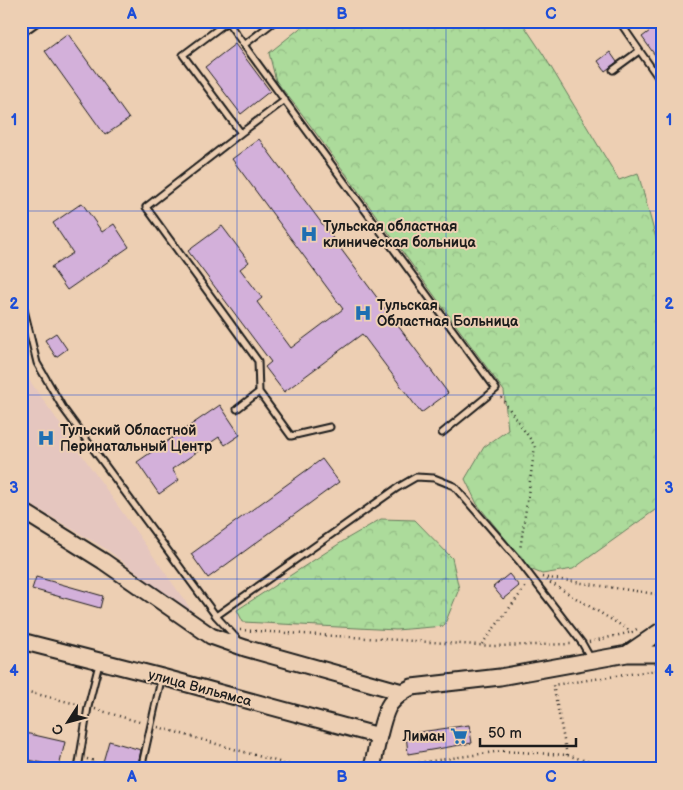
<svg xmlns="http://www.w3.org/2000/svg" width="683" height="790" font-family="'Balsamiq Sans',sans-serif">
<defs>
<pattern id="forest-crowns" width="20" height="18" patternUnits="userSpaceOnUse" patternTransform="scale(1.25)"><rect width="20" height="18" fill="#acdb9b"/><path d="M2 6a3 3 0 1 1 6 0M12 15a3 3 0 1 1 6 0" fill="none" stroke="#93bb85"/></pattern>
</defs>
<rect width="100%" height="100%" fill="#edcfb3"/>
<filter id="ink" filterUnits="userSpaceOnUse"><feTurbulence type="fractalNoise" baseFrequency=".02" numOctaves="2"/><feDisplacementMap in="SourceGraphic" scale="10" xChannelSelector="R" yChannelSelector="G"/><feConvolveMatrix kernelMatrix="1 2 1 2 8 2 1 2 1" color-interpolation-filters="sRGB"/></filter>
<g filter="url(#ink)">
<path fill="#e5c6bf" d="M21,354L27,377L197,618L106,549L21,499Z"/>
<path fill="url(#forest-crowns)" stroke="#647c5c" d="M309,21H521L543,54L619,180L638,173L662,260V505L573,569L542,574L530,569L477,504L465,479L484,447L508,430L504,391L302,114L276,81L269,53Z
M381,519L415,520L452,558L459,589L444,626L396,630L243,622L237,610L348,538Z"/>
<path fill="#d3b0da" stroke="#1c1c1c" d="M662,22V65L642,37Z
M68,34L129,119L105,135L45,51Z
M235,44L270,91L241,114L205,67Z
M610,52L617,62L605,71L598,61Z
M259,139L448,393L421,413L362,334L284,392L265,367L271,362L188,251L222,226L249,262L240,269L262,298L257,302L291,348L343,309L232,159Z
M82,203L102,232L114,224L129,247L67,290L51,267L73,253L53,223Z
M56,333L67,349L56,357L45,340Z
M220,405L240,435L225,445L219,437L172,469L179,480L159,494L137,462Z
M322,459L339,482L208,578L191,554Z
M509,574L519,586L503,599L493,587Z
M36,577L103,596L100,608L32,589Z
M469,725L472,743L408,754L406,734Z
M21,732L65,742L59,767L21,758Z
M109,741L141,750L137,769H101Z"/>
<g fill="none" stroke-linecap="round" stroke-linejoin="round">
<g stroke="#1c1c1c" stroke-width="9">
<path id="lane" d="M227,21L244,45
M275,21L244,45L496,389L442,433
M619,21L662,83
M227,22L183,55L241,133L285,100
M21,34L39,21
M613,70L639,51
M21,297L37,363L63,408L216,616L238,640
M259,392L291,436L330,427
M237,409L259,392L258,361L146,207L241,133
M216,616L397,488L416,477L434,478L454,486L519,561L582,643L591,659
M78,769L88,707L99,664
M141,769L161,680"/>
</g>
<g stroke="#1c1c1c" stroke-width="19">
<path id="secondary" d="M21,510L103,561L211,636L245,648L402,692
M21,641L162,677L379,736
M627,654L662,630
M372,769C375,754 382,715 390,704C396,697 403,691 412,687L500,677L627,654H662"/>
</g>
<path stroke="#1c1c1c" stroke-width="2.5" stroke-dasharray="1 4" stroke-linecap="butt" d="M501,397L535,446L520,550
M542,577L662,595
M546,580L632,632L637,629
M240,630L494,646L571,644
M589,642L632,632
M482,644L527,585
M21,690L80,705
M95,709L143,723
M158,727L303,769
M567,755L553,685L658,670L662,672
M87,759L95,761L93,769
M403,769V765L502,751L567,755L613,769"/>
<use href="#lane" stroke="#edcfb3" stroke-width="5"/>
<use href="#secondary" stroke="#edcfb3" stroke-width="15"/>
</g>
</g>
<path fill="none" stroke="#1d4ed8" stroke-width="1" stroke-opacity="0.55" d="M237,21V769M446,21V769M21,211H662M21,395H662M21,579H662"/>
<defs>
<g id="hospital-bare" transform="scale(1.35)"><path d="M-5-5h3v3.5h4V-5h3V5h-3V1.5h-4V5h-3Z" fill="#1f6fb2" stroke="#edcfb3" stroke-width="2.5" paint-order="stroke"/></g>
<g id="supermarket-bare" transform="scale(1.35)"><path d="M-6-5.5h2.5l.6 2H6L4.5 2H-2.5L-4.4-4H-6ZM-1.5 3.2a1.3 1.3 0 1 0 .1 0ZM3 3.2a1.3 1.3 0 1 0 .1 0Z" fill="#1f6fb2" stroke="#edcfb3" stroke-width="2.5" paint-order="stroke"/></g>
</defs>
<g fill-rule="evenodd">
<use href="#hospital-bare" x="309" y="234"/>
<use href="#hospital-bare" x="363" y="313"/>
<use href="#hospital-bare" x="46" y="438"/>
<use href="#supermarket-bare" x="459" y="736"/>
</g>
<g text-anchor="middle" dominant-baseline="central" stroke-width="4" stroke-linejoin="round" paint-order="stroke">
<g font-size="14" font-weight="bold" fill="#1c1c1c" stroke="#edcfb3" text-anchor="start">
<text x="323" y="226">Тульская областная<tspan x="323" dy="16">клиническая больница</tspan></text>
<text x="377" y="305">Тульская<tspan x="377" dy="16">Областная Больница</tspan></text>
<text x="60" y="430">Тульский Областной<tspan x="60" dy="16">Перинатальный Центр</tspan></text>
<text x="445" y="736" text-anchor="end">Лиман</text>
</g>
<g font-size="14" fill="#1c1c1c" stroke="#edcfb3">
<text transform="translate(200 688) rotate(15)">улица Вильямса</text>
</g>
</g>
<rect width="683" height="790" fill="none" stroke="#edcfb3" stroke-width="55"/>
<g transform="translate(68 722) rotate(234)" stroke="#edcfb3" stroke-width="4" paint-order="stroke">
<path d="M0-4L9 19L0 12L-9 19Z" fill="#1c1c1c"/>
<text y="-8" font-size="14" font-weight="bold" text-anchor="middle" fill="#1c1c1c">С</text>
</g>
<path d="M480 738v8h96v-8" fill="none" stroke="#1c1c1c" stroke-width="2.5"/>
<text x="488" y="738" font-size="15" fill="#1c1c1c" stroke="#edcfb3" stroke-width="4" paint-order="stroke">50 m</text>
<rect x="28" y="28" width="628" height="734" fill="none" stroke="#1d4ed8" stroke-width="2"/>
<g font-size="16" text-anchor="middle" font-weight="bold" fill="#1d4ed8">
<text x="132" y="19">A</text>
<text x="342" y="19">B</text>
<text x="551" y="19">C</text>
<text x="14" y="125">1</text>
<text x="669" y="125">1</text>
<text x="14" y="309">2</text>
<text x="669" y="309">2</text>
<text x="14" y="493">3</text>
<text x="669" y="493">3</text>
<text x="14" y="676">4</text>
<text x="669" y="676">4</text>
<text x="132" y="782">A</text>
<text x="342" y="782">B</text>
<text x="551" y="782">C</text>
</g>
</svg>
